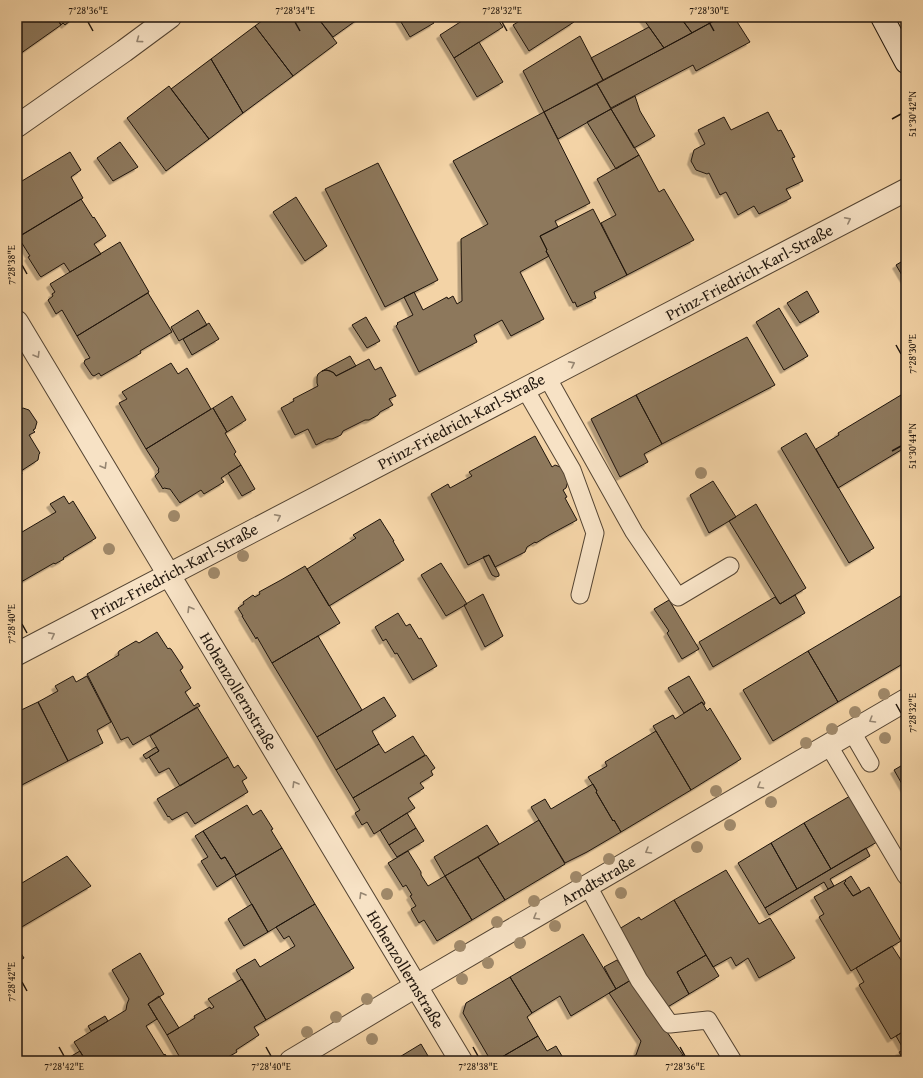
<svg xmlns="http://www.w3.org/2000/svg" width="923" height="1078" font-family="'Gentium Book Plus',serif">
<defs>
<filter id="shadow"><feDropShadow dx="-3.5" dy="3.5" stdDeviation="0" flood-color="#0004"/></filter>
</defs>
<rect width="100%" height="100%" fill="#f3d3a6"/>
<filter id="stains"><feTurbulence type="fractalNoise" baseFrequency=".005" numOctaves="4"/><feColorMatrix values="0 0 0 0 .2 0 0 0 0 .09 0 0 0 0 .02 0 0 0 .5 -.17"/></filter>
<radialGradient id="worn" r=".72"><stop offset=".6" stop-color="#630" stop-opacity="0"/><stop offset="1" stop-color="#630" stop-opacity=".3"/></radialGradient>
<path fill="#8d785c" stroke="#1f150c" filter="url(#shadow)" d="M17,17H56L61,25L17,56Z
M56,17H75L65,25L63,23L61,25Z
M267,17H317L337,43L293,76L255,26Z
M317,17H361L333,37Z
M398,17H430L434,23L410,37Z
M468,17H496L503,27L454,58L440,35Z
M526,17H570L574,22L529,51L513,25Z
M642,17H680L692,33L664,48Z
M680,17H721L692,33Z
M721,17H734L750,42L696,71L693,65L611,108L597,84Z
M255,26L293,76L243,113L211,59Z
M649,27L664,48L603,80L591,58Z
M580,36L603,80L544,112L523,71Z
M479,42L503,82L477,97L454,58Z
M211,59L243,113L209,139L171,89Z
M597,84L611,109L558,139L544,112Z
M169,86L209,139L166,171L127,118Z
M635,96L640,111L655,136L634,148L611,109Z
M611,109L639,155L616,169L587,122Z
M544,112L590,203L555,221L558,227L540,236L547,250L546,251L549,256L520,272L544,319L511,336L502,320L474,335L477,342L419,372L396,326L398,324L397,323L413,315L404,297L414,292L423,310L447,297L448,299L453,296L457,304L462,301L461,239L488,224L453,161Z
M768,112L778,131L781,130L795,157L792,158L803,181L786,189L791,198L759,214L754,206L738,215L726,192L720,195L709,173L707,174L696,170L691,161L694,150L705,144L698,130L724,117L731,130Z
M120,142L138,167L113,181L97,158Z
M70,152L81,170L71,177L83,198L17,238V184Z
M639,155L659,192L664,189L694,240L627,275L601,223L616,215L597,179Z
M378,163L438,280L385,307L325,189Z
M296,197L327,246L305,261L273,212Z
M81,199L93,218L94,217L106,236L94,244L101,254L70,272L64,263L41,277L40,276L28,257L30,256L18,237Z
M593,209L627,275L594,292L596,298L577,307L575,302L573,303L546,251L547,250L540,236Z
M120,242L149,292L77,336L62,310L56,314L48,300L53,296L52,294L55,292L50,284Z
M906,259V282L896,265Z
M807,291L819,312L800,323L787,303Z
M148,293L172,332L140,351L141,353L101,376L99,373L94,376L92,375L84,363L85,360L90,358L77,336Z
M779,308L808,356L784,370L756,322Z
M198,310L207,325L179,341L171,327Z
M366,317L380,341L367,348L352,325Z
M209,323L219,339L192,355L183,339Z
M747,337L775,385L662,444L636,395Z
M350,356L356,366L336,376L334,373L330,371L326,370L322,371Z
M369,359L375,370L381,367L396,396L389,399L393,405L380,412L378,415L369,420H365L343,431L341,435L332,439H328L316,445L308,429L295,435L281,408L294,401L293,399L318,386L317,383V377L318,374L322,371L326,370L330,371L334,373L336,376Z
M171,363L178,374L187,368L211,409L146,449L119,403L127,399L122,392Z
M906,392V447L838,488L816,449L839,435L838,433Z
M636,395L662,444L644,454L648,462L620,477L591,419Z
M232,396L246,420L227,432L213,408Z
M17,405L19,408L20,407L21,409L23,408L29,410L37,422L35,429L33,430L35,432L29,435L40,453L39,454L38,460L21,471L22,474L17,477Z
M213,408L227,432L225,433L236,452L234,454L241,465L221,478L224,482L204,494L201,490L180,503L170,489H169L164,488L163,489L155,476L159,472L158,470L159,469L146,449Z
M806,433L874,548L849,563L781,448Z
M535,436L552,467L555,465L563,468L569,478L566,488L563,490L567,497L565,498L577,520L549,535L536,543L535,542L527,547L525,552L495,567L489,555L468,565L431,494L448,484L450,488L472,476L469,472Z
M241,465L255,489L242,496L228,473Z
M713,481L736,517L709,533L690,495Z
M64,496L69,504L73,501L96,538L63,558L64,559L55,564L54,563L21,582L17,575V535L56,512L50,504Z
M756,504L806,588L780,604L729,521Z
M380,519L394,541H393L404,560L329,606L307,569L356,538L353,535Z
M489,555L499,574V576L496,577L492,575L483,557Z
M441,563L467,604L446,616L421,575Z
M305,566L340,623L272,663L257,637L256,639L242,616H243L238,608L244,604L243,602L253,595L255,597L260,594L259,592L281,580Z
M483,594L503,636L485,647L464,605Z
M904,594L906,597V662L838,702L808,651Z
M795,595L805,613L713,667L699,642L775,597L780,604Z
M669,600L699,649L682,659L667,633L669,631L654,609Z
M398,613L406,626L410,624L419,639L421,638L437,666L413,680L397,653L395,654L386,639L383,641L375,627Z
M157,632L168,649L169,648L171,649L183,667L182,669L180,670L191,688L185,692L194,706L198,703L200,706L133,745L128,737L121,740L87,674L119,655L118,653L119,651L136,641L139,643Z
M318,636L362,710L317,737L272,663Z
M808,651L838,702L773,741L743,690Z
M73,676L76,682L87,676L111,722L97,730L103,743L68,761L38,702L58,691L55,686Z
M689,676L705,703L704,705L702,702L684,713L668,688Z
M384,697L396,716L372,731L379,744L336,770L317,737Z
M38,702L68,761L18,787L17,711V712Z
M702,702L707,711L710,708L741,759L691,790L653,726L673,715L675,719Z
M197,707L228,757L180,786L169,768L159,773L149,757L159,751L150,736Z
M656,731L691,790L621,832L614,820L613,821L596,792L597,791L588,777L607,766L605,762Z
M413,736L425,755L353,798L336,770L379,744L385,753Z
M156,747L159,751L146,759L143,755Z
M426,755L435,768L431,771L433,775L420,783L424,788L408,798L415,808L374,834L367,822L362,825L355,813L360,810L353,798Z
M228,757L234,768L238,765L247,778L242,781L248,792L195,824L187,812L172,820L169,816L168,817L157,799Z
M906,763V791L894,770Z
M593,784L597,791L596,792L613,821L614,820L621,832L587,852L565,863L531,807L545,799L551,809Z
M850,796L877,842L831,869L804,823Z
M247,805L253,815L261,810L273,829L271,830L282,848L236,875L225,857L221,859L203,831Z
M407,813L416,828L389,845L380,830Z
M539,820L565,864L505,900L478,857Z
M804,823L831,869L797,889L771,843Z
M487,825L499,844L445,876L434,857Z
M416,828L424,841L397,857L389,845Z
M203,831L221,859L225,857L236,875L217,887L201,861L208,857L195,836Z
M771,843L797,889L765,908L738,863Z
M282,848L315,904L268,932L235,876Z
M866,848L870,856L830,879L834,886L828,889L824,882L769,915L765,908Z
M408,851L421,872V875L428,886L445,876L472,920L437,941L424,920L419,923L411,909L416,906L410,896L412,895L406,885L403,887L388,863Z
M67,856L91,886L20,928L17,924V886Z
M478,857L505,900L472,920L445,876Z
M726,870L759,924L770,918L795,958L759,978L748,958L736,966L731,957L713,967L674,900Z
M851,876L861,892L853,896L844,883L846,881L845,880Z
M845,880L846,881L844,883L853,896L869,887L901,941L851,971L819,917L824,914L814,897Z
M674,900L706,955L677,972L689,994L666,1008L632,953L634,952L619,929L639,917L641,920Z
M252,904L268,932L244,946L228,919Z
M315,904L354,968L266,1020L236,970L255,959L260,967L295,946L289,936L284,939L276,927Z
M583,934L616,989L571,1016L560,996L532,1013L510,977Z
M892,946L901,960L906,957V1030L891,1039L859,985L864,982L856,968Z
M17,947L24,958L17,962Z
M140,953L164,994L148,1004L157,1019L146,1026L164,1055L165,1054L169,1061H86L74,1042L126,1010L127,1004L129,999L112,970Z
M706,955L719,976L689,994L677,972Z
M617,960L631,980L616,989L604,967Z
M510,977L532,1013L527,1017L538,1036L495,1061H491L463,1013L466,1003Z
M242,979L266,1020L254,1027L259,1035L236,1050L237,1052L221,1061H182L167,1035L195,1018L194,1016L210,1007L211,1009L214,1007L208,999Z
M631,980L683,1055L673,1061H626L636,1055L641,1041L609,993Z
M159,996L179,1028L167,1035L148,1004Z
M105,1016L108,1021L91,1031L88,1026Z
M906,1030V1061H904L899,1052L904,1050L896,1036Z
M538,1036L547,1051L556,1046L565,1061H495Z
M421,1044L431,1061H393Z
M80,1051L86,1061H63Z
M683,1055L688,1061H673Z"/>
<g fill="none" stroke-linecap="round" stroke-linejoin="round">
<g stroke="#544432" stroke-width="19">
<path id="lane" d="M547,377L634,532L678,597L730,566
M525,389L572,470L595,533L580,595
M852,732L870,763
M829,746L906,876
M588,886L639,980L670,1024L708,1020L733,1061"/>
</g>
<g stroke="#544432" stroke-width="24">
<path id="street" d="M17,126L124,51L170,17
M17,322L461,1061
M17,654L906,190
M291,1061L416,986L906,700"/>
</g>
<g stroke="#1f150c" stroke-width="24">
<path id="secondary" d="M882,17L906,62"/>
</g>
<use href="#lane" stroke="#f7e2c5" stroke-width="17"/>
<use href="#street" stroke="#f7e2c5" stroke-width="22"/>
<use href="#secondary" stroke="#f7e2c5" stroke-width="22"/>
</g>
<g fill="#a0896a">
<circle cx="701" cy="473" r="6"/>
<circle cx="174" cy="516" r="6"/>
<circle cx="109" cy="549" r="6"/>
<circle cx="243" cy="556" r="6"/>
<circle cx="214" cy="573" r="6"/>
<circle cx="884" cy="694" r="6"/>
<circle cx="855" cy="712" r="6"/>
<circle cx="832" cy="729" r="6"/>
<circle cx="885" cy="738" r="6"/>
<circle cx="806" cy="743" r="6"/>
<circle cx="716" cy="791" r="6"/>
<circle cx="771" cy="802" r="6"/>
<circle cx="730" cy="825" r="6"/>
<circle cx="697" cy="847" r="6"/>
<circle cx="609" cy="859" r="6"/>
<circle cx="576" cy="877" r="6"/>
<circle cx="621" cy="893" r="6"/>
<circle cx="387" cy="894" r="6"/>
<circle cx="534" cy="901" r="6"/>
<circle cx="497" cy="922" r="6"/>
<circle cx="555" cy="926" r="6"/>
<circle cx="520" cy="943" r="6"/>
<circle cx="460" cy="946" r="6"/>
<circle cx="488" cy="963" r="6"/>
<circle cx="462" cy="979" r="6"/>
<circle cx="367" cy="999" r="6"/>
<circle cx="336" cy="1017" r="6"/>
<circle cx="307" cy="1032" r="6"/>
<circle cx="372" cy="1039" r="6"/>
</g>
<defs><path id="oneway-chevron" d="M-2-3.5L2.5 0L-2 3.5" fill="none" stroke-width="1.6" stroke-linecap="round" stroke-linejoin="round"/></defs>
<g stroke="#968672">
<use href="#oneway-chevron" transform="translate(139 40) rotate(144)"/>
<use href="#oneway-chevron" transform="translate(848 220) rotate(-27)"/>
<use href="#oneway-chevron" transform="translate(37 355) rotate(59)"/>
<use href="#oneway-chevron" transform="translate(572 364) rotate(-27)"/>
<use href="#oneway-chevron" transform="translate(104 466) rotate(59)"/>
<use href="#oneway-chevron" transform="translate(278 517) rotate(-27)"/>
<use href="#oneway-chevron" transform="translate(190 609) rotate(-121)"/>
<use href="#oneway-chevron" transform="translate(52 635) rotate(-28)"/>
<use href="#oneway-chevron" transform="translate(872 720) rotate(149)"/>
<use href="#oneway-chevron" transform="translate(295 784) rotate(-121)"/>
<use href="#oneway-chevron" transform="translate(760 786) rotate(150)"/>
<use href="#oneway-chevron" transform="translate(648 851) rotate(150)"/>
<use href="#oneway-chevron" transform="translate(362 895) rotate(-121)"/>
<use href="#oneway-chevron" transform="translate(536 917) rotate(150)"/>
</g>
<path fill="none" stroke="#1f150c" stroke-width="1.5" d="M88,22L93,31M295,22L300,31M502,22L507,31M709,22L714,31M892,119L901,114M22,265L27,274M896,345L901,354M892,451L901,446M22,624L27,633M896,704L901,713M22,982L27,991M59,1047L64,1056M266,1047L271,1056M473,1047L478,1056M680,1047L685,1056"/>
<g text-anchor="middle" dominant-baseline="central" stroke-width="4" stroke-linejoin="round" paint-order="stroke">
<g font-size="16" fill="#1f150c" stroke="#f7e2c5">
<text transform="translate(749 272) rotate(-28)">Prinz-Friedrich-Karl-Straße</text>
<text transform="translate(461 421) rotate(-28)">Prinz-Friedrich-Karl-Straße</text>
<text transform="translate(174 571) rotate(-28)">Prinz-Friedrich-Karl-Straße</text>
<text transform="translate(239 691) rotate(59)">Hohenzollernstraße</text>
<text transform="translate(598 880) rotate(-30)">Arndtstraße</text>
<text transform="translate(406 969) rotate(59)">Hohenzollernstraße</text>
</g>
</g>
<rect width="923" height="1078" fill="none" stroke="#f3d3a6" stroke-width="44"/>
<rect x="22" y="22" width="879" height="1034" fill="none" stroke="#1f150c" stroke-width="1.5"/>
<g font-size="10" text-anchor="middle" fill="#1f150c">
<text x="88" y="14">7°28'36"E</text>
<text x="295" y="14">7°28'34"E</text>
<text x="502" y="14">7°28'32"E</text>
<text x="709" y="14">7°28'30"E</text>
<text transform="translate(912 114) rotate(-90)" y="4">51°30'42"N</text>
<text transform="translate(11 265) rotate(-90)" y="4">7°28'38"E</text>
<text transform="translate(912 354) rotate(-90)" y="4">7°28'30"E</text>
<text transform="translate(912 446) rotate(-90)" y="4">51°30'44"N</text>
<text transform="translate(11 624) rotate(-90)" y="4">7°28'40"E</text>
<text transform="translate(912 713) rotate(-90)" y="4">7°28'32"E</text>
<text transform="translate(11 982) rotate(-90)" y="4">7°28'42"E</text>
<text x="64" y="1070">7°28'42"E</text>
<text x="271" y="1070">7°28'40"E</text>
<text x="478" y="1070">7°28'38"E</text>
<text x="685" y="1070">7°28'36"E</text>
</g>
<rect width="100%" height="100%" filter="url(#stains)"/>
<rect width="100%" height="100%" fill="url(#worn)"/>
</svg>
